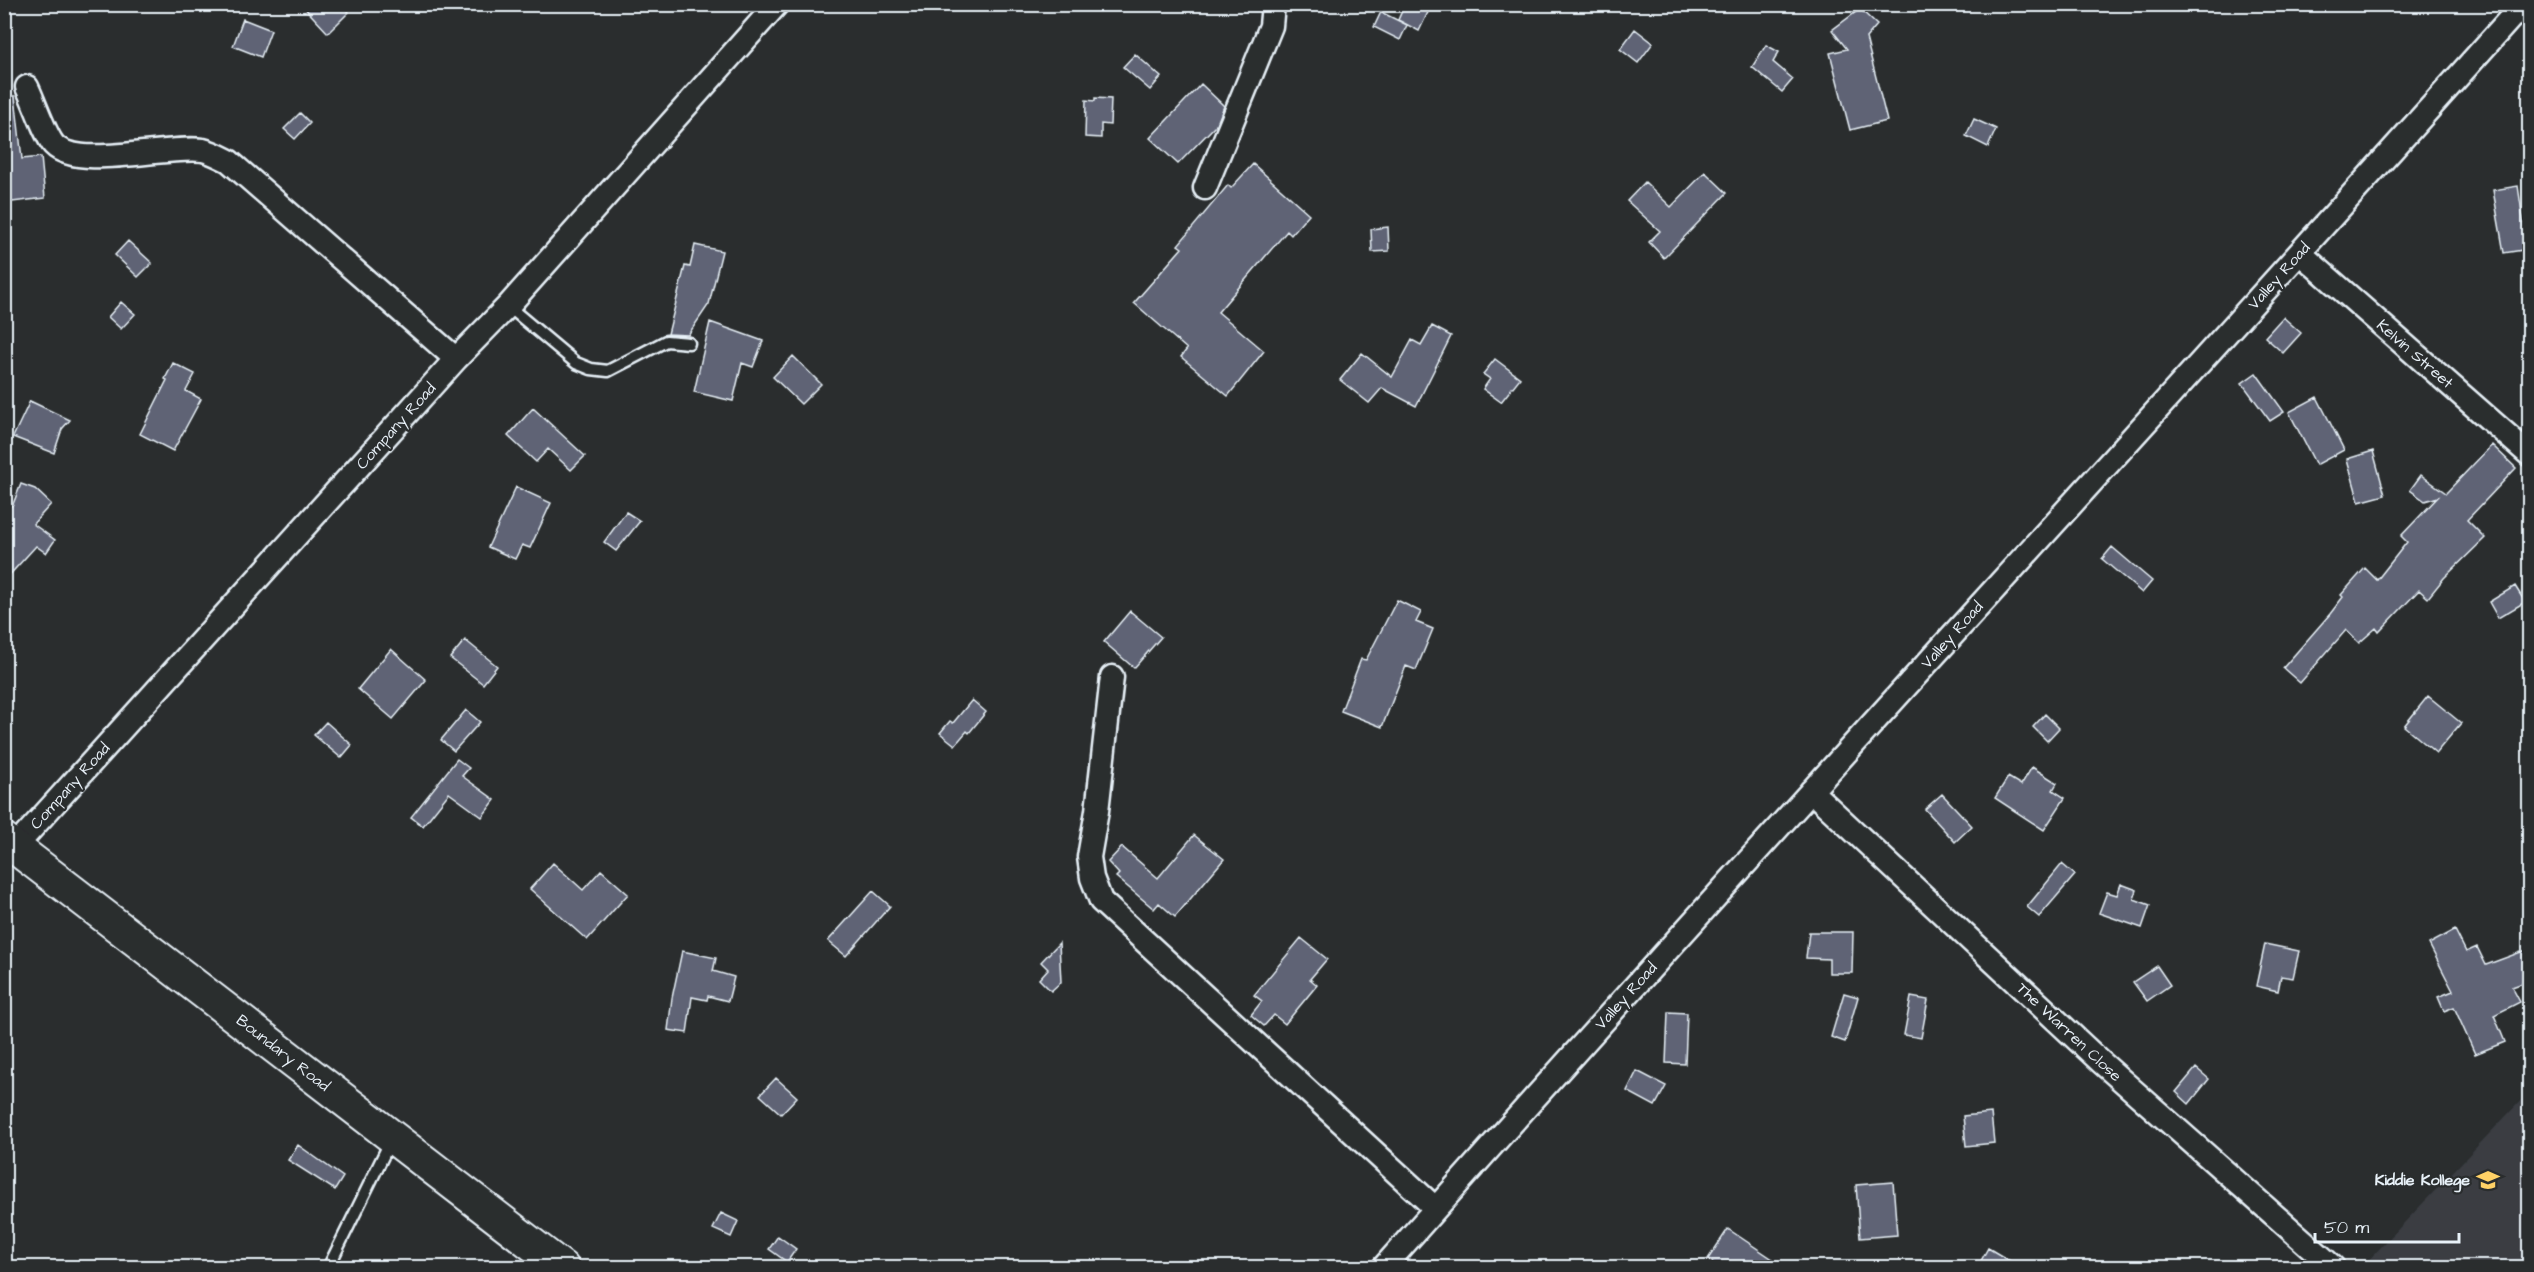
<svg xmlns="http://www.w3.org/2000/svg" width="2534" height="1272" font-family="'Architects Daughter',sans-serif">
<rect width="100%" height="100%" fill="#2a2d2e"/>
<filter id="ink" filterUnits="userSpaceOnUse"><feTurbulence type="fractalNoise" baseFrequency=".0167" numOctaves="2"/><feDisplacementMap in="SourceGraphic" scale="12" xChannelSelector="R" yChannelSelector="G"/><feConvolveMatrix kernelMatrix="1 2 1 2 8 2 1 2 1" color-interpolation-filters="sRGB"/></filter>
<g filter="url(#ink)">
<path fill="#3a3d43" d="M2529,1092V1267H2362Z"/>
<path fill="#5f6375" stroke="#e8f1f8" stroke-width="1.5" d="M301,4H341L349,12L328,33Z
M1405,4H1432L1419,31L1398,20Z
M1860,9L1877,25L1866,38L1887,121L1850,130L1830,53L1847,49L1832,30Z
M1381,12L1407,25L1400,40L1374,27Z
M243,19L271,30L261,57L233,46Z
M1635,29L1653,43L1638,63L1620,49Z
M1766,45L1779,52L1773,62L1793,79L1782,92L1752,67Z
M1135,54L1161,77L1150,90L1123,67Z
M1201,84L1224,106L1217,124L1178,164L1150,138Z
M4,96H15L22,159L41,157L45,198L4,203Z
M1095,98L1111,99L1110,125L1101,124V138L1085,137L1086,100L1095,101Z
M300,113L310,123L295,139L284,129Z
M1974,119L1996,129L1988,147L1966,136Z
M1253,164L1309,214L1291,235L1287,231L1218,312L1264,351L1228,396L1181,357L1187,349L1134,303L1182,248L1178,245L1228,185L1231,188Z
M1705,172L1727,193L1664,258L1649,242L1660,231L1627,201L1645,182L1671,207Z
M2518,186L2524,226L2529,225V249L2504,253L2493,190Z
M1388,227L1389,251L1372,252L1371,229Z
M128,241L152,263L138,277L115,255Z
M695,245L722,251L709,304L688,335L668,334L685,266L690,267Z
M121,302L135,314L121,329L108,317Z
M2283,317L2301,333L2283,353L2265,337Z
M710,322L763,341L753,367L742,363L733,401L694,392Z
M1432,326L1451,336L1416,406L1382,388L1369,403L1340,380L1362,353L1392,377L1412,340L1421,345Z
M793,356L821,384L801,404L773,377Z
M1495,359L1520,378L1501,402L1483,389L1490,379L1483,374Z
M173,363L195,374L186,391L201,399L173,451L140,434L167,380L165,379Z
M2256,373L2284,412L2270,421L2242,383Z
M2317,397L2344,450L2316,465L2289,412Z
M30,401L70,420L62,429L54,453L13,437Z
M533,408L585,456L571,470L548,449L536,462L508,436Z
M2492,445L2516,468L2467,520L2485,538L2444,578L2428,598L2419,590L2379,632L2376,628L2359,643L2346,630L2300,683L2283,668L2330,614L2343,597L2341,595L2365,568L2377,580L2407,542L2401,536L2438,497L2425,501L2410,490L2421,475L2446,493Z
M2373,451L2385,495L2359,502L2347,459Z
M21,484L35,489L51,504L33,524L55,540L46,553L36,546L4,581V513L13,504Z
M516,487L551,503L530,548L522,545L515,559L488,547Z
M626,512L640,521L616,551L604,542Z
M2112,547L2152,581L2142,593L2102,559Z
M2515,586L2525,602L2498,618L2489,602Z
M1397,600L1421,612L1416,622L1433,629L1416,670L1406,666L1382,727L1341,711L1361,659L1366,660Z
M1130,611L1161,637L1134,668L1104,642Z
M465,640L497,666L483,684L450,658Z
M391,649L426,680L393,719L358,689Z
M2428,696L2461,723L2436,753L2404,726Z
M972,700L986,712L969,733L967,731L955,745L940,733L950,721L953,723Z
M466,710L480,722L454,751L441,740Z
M2045,714L2059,728L2047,741L2033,727Z
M326,722L352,745L341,758L314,735Z
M457,759L469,768L462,776L495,800L482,817L449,793L423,826L411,817Z
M2032,767L2057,783L2053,790L2065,798L2044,830L1995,798L2008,777L2021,785Z
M1942,794L1972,826L1955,842L1925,809Z
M1194,835L1224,859L1175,917L1159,903L1154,909L1116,877L1119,874L1108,862L1122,847L1158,878Z
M553,863L583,890L601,870L628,894L587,940L530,889Z
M2062,864L2075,875L2039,917L2027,907Z
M2121,884L2137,890L2134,899L2150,905L2142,928L2099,913L2107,892L2117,895Z
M873,891L890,906L846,956L828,941Z
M2455,930L2466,952L2477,947L2486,965L2529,949V981L2512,987L2520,1002L2494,1015L2505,1042L2475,1054L2454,1007L2444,1011L2438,997L2453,991L2429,944Z
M1809,932H1853L1852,973H1829V959L1806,958Z
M1301,938L1327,959L1310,979L1317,985L1285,1024L1274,1015L1264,1026L1251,1015L1262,1001L1254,995Z
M1059,943L1061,982L1051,991L1039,979L1048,969L1041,962Z
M2265,944L2299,951L2293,978L2281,976L2278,991L2256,986Z
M682,951L716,958L713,971L734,977L728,1001L708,996L707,1000L692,997L687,1033L668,1030L672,998Z
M2157,966L2170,985L2147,1001L2133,982Z
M1844,993L1858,997L1845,1042L1831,1037Z
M1911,997L1928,1000L1921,1038L1904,1035Z
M1668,1012L1687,1013L1685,1064L1666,1063Z
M2196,1068L2209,1079L2189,1104L2176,1092Z
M1637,1071L1666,1086L1655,1106L1627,1091Z
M776,1078L797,1097L781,1114L760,1095Z
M1991,1113L1994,1143L1966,1146L1963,1116Z
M298,1145L343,1177L335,1190L288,1160Z
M1893,1182L1897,1235L1860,1238L1856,1185Z
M721,1213L738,1221L731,1237L713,1229Z
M1728,1229L1786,1268H1721L1708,1259Z
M778,1236L796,1249L787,1262L769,1249Z
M1988,1248L2022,1268H1977Z"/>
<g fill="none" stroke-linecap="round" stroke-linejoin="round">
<g stroke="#e8f1f8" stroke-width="15">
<path id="service" d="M508,306L576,363L591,369L608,371L666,341L689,343
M328,1268L391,1140"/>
</g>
<g stroke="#e8f1f8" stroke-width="27">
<path id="minor" d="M27,87C34,101 45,135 54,145C78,170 168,145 203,150C212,152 221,157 229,161L456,359
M1205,188L1271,26L1273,4
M2300,253L2530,455
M1112,677L1097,811L1089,857L1092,878L1101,901L1435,1208
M1811,791L2101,1062L2333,1267
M15,847L456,359L508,306L777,4
M1383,1268C1759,843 2145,428 2523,4"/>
</g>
<g stroke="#e8f1f8" stroke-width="36">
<path id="secondary" d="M4,839L563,1268"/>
</g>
<use href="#service" stroke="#2a2d2e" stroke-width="10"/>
<use href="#minor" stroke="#2a2d2e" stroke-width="22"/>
<use href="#secondary" stroke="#2a2d2e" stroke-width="32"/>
</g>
</g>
<defs>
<g id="school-bare" transform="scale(1.8)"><path d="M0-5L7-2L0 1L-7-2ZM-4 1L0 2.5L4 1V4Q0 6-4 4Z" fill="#ffd166" stroke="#2a2d2e" stroke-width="2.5" paint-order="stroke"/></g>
</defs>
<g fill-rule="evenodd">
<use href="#school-bare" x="2488" y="1180"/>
</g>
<g text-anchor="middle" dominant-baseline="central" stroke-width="4.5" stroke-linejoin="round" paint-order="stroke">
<g font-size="16" fill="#e8f1f8" stroke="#2a2d2e">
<text transform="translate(2279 276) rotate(-48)">Valley Road</text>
<text transform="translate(2415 354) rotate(41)">Kelvin Street</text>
<text transform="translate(396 426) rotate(-48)">Company Road</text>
<text transform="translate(1952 635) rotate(-48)">Valley Road</text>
<text transform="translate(70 786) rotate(-48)">Company Road</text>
<text transform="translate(1626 996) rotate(-48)">Valley Road</text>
<text transform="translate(2069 1032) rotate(43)">The Warren Close</text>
<text transform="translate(283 1053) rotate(38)">Boundary Road</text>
</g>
<g font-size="16" font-weight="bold" fill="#e8f1f8" stroke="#2a2d2e" text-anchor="end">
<text x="2470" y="1180">Kiddie Kollege</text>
</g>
</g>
<rect width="2534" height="1272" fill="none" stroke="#2a2d2e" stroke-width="24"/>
<rect x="12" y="12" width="2510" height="1248" fill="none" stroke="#e8f1f8" stroke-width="2" filter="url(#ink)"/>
<path d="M2315 1233v9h144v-9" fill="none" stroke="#e8f1f8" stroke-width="3"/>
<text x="2324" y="1233" font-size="18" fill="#e8f1f8" stroke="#2a2d2e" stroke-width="4.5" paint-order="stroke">50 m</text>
</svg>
